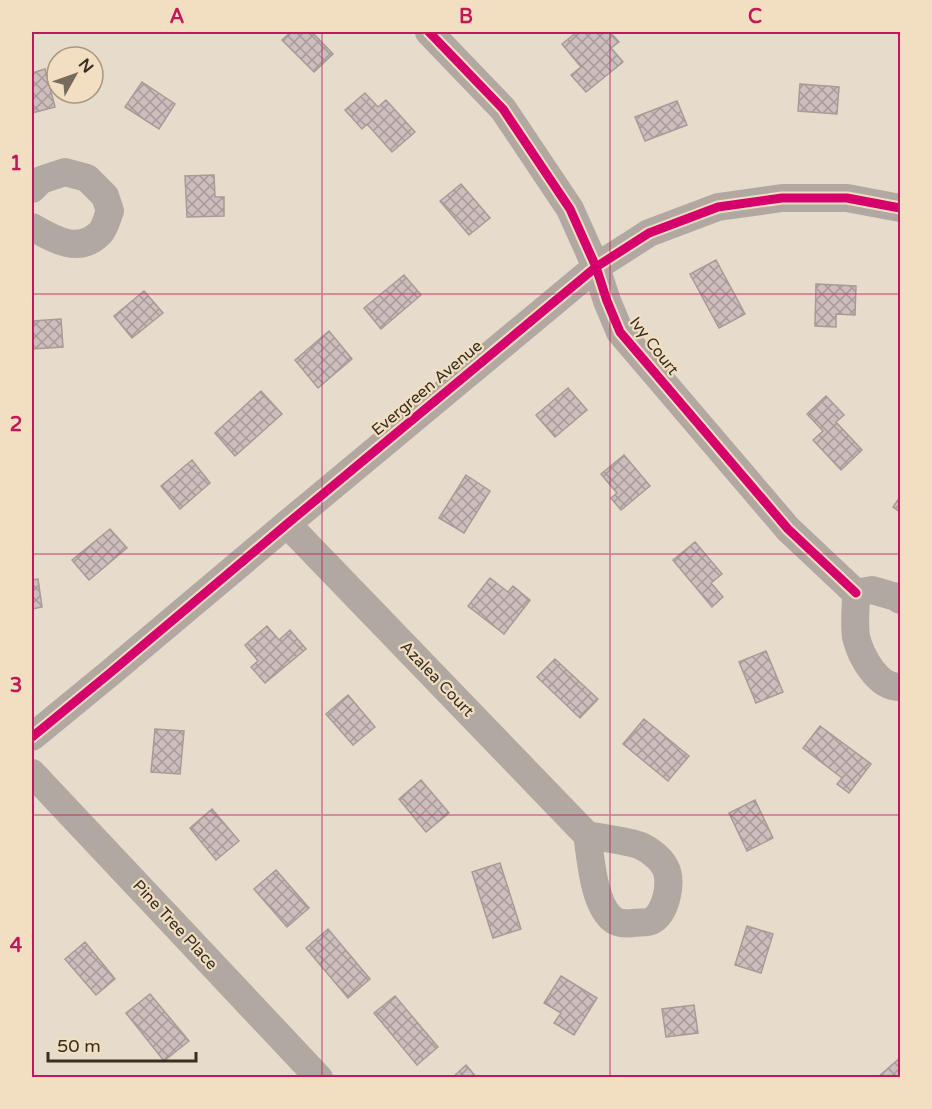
<svg xmlns="http://www.w3.org/2000/svg" width="932" height="1109" font-family="'Varela Round',sans-serif">
<defs>
<pattern id="building-cross-hatch" width="8" height="8" patternUnits="userSpaceOnUse" patternTransform="scale(1.5)"><rect width="8" height="8" fill="#cdbdbc"/><path d="M0 0l8 8M0 8l8-8" fill="none" stroke="#a79a99"/></pattern>
</defs>
<rect width="100%" height="100%" fill="#e7dccb"/>
<path fill="url(#building-cross-hatch)" stroke="#a69b96" stroke-width="1.5" d="M291,32H312L333,54L314,72L282,40Z
M577,32H610L619,42L611,48L623,62L586,92L571,75L581,67L562,44Z
M45,69L55,107L32,113V73Z
M142,82L175,104L159,129L125,107Z
M800,84L839,87L837,114L798,111Z
M365,93L378,107L386,100L415,132L392,152L367,124L362,129L345,110Z
M677,101L687,125L645,141L635,117Z
M214,175L215,197H224V216L187,217L185,176Z
M461,184L490,218L469,235L440,201Z
M716,260L745,314L719,328L690,274Z
M404,275L421,295L381,329L364,308Z
M816,284L856,286L855,315L836,314V327L815,326Z
M144,291L163,313L132,338L114,316Z
M61,319L63,347L32,349V321Z
M329,331L352,359L318,388L295,360Z
M568,388L587,410L555,437L536,415Z
M261,391L282,414L235,456L215,433Z
M826,396L844,415L836,422L862,450L841,470L813,440L823,431L807,414Z
M624,455L650,486L621,510L611,498L617,493L601,474Z
M192,460L210,483L180,509L161,486Z
M466,475L490,491L464,533L439,518Z
M900,497V512L893,507Z
M110,529L127,548L89,580L72,560Z
M695,542L722,574L711,583L723,597L712,607L673,560Z
M490,578L508,592L513,586L530,600L504,634L468,606Z
M38,579L42,607L32,609V580Z
M267,626L279,640L290,630L306,649L265,683L251,667L258,661L245,645Z
M766,651L783,692L756,703L739,662Z
M555,659L598,699L580,718L537,677Z
M348,695L375,727L353,745L326,714Z
M644,719L689,756L668,781L623,744Z
M820,726L871,764L849,793L837,784L842,778L803,748Z
M155,729L184,731L180,774L151,772Z
M421,780L449,813L426,832L399,799Z
M755,800L773,838L747,851L729,813Z
M212,809L239,841L216,860L190,828Z
M500,863L521,929L493,938L472,872Z
M276,870L309,908L287,927L254,889Z
M747,926L773,934L761,973L735,965Z
M328,929L370,979L348,998L306,948Z
M85,942L115,979L96,995L65,959Z
M561,976L597,998L574,1035L554,1023L561,1013L544,1003Z
M150,994L189,1041L164,1061L126,1013Z
M395,996L438,1047L417,1065L374,1013Z
M694,1005L698,1033L666,1037L662,1009Z
M900,1058V1078H877Z
M466,1065L477,1078H452Z"/>
<g fill="none" stroke-linecap="round" stroke-linejoin="round">
<path stroke="#b1a8a2" stroke-width="28" d="M429,32L503,109L570,209L596,267L607,301L620,332L788,529L856,593
M32,189L41,180L65,172L87,178L105,196L110,211C107,218 105,228 100,233C79,255 53,239 32,227
M287,524L587,835
M900,600L896,597L872,590L856,593C856,606 854,624 856,637C861,657 878,688 900,687
M32,737L110,673L287,524L596,267L649,233L718,207L782,198H847L900,208
M32,773L319,1078
M587,835C601,838 630,841 641,846C650,850 661,859 665,867C673,881 666,914 651,921C646,923 638,922 633,923C625,924 616,923 611,918C593,901 591,858 587,835Z"/>
<g stroke="#f2dec0" stroke-width="13">
<path id="cycleway" d="M429,32L503,109L570,209L596,267L607,301L620,332L788,529L856,593
M32,737L110,673L287,524L596,267L649,233L718,207L782,198H847L900,208"/>
</g>
<use href="#cycleway" stroke="#d6006c" stroke-width="9"/>
</g>
<path fill="none" stroke="#c2185b" stroke-width="1.5" stroke-opacity="0.55" d="M322,32V1078M610,32V1078M32,294H900M32,554H900M32,815H900"/>
<g text-anchor="middle" dominant-baseline="central" stroke-width="4.5" stroke-linejoin="round" paint-order="stroke">
<g font-size="16" fill="#372f24" stroke="#f2dec0">
<text transform="translate(654 346) rotate(52)">Ivy Court</text>
<text transform="translate(427 388) rotate(-40)">Evergreen Avenue</text>
<text transform="translate(437 679) rotate(46)">Azalea Court</text>
<text transform="translate(175 925) rotate(47)">Pine Tree Place</text>
</g>
</g>
<rect width="932" height="1109" fill="none" stroke="#f2dec0" stroke-width="66"/>
<g transform="translate(75 75) rotate(50)"><circle r="28" fill="#f2dec0" stroke="#a79882" stroke-width="1.5"/>
<path d="M0-4.5L10 22L0 15L-10 22Z" fill="#756c5e"/>
<text y="-9" font-size="16" font-weight="bold" text-anchor="middle" fill="#372f24">N</text>
</g>
<path d="M48 1052v9h148v-9" fill="none" stroke="#372f24" stroke-width="3"/>
<text x="57" y="1052" font-size="18" fill="#372f24" stroke="#f2dec0" stroke-width="4.5" paint-order="stroke">50 m</text>
<rect x="33" y="33" width="866" height="1043" fill="none" stroke="#c2185b" stroke-width="2"/>
<g font-size="20" text-anchor="middle" font-weight="bold" fill="#c2185b">
<text x="177" y="23">A</text>
<text x="466" y="23">B</text>
<text x="755" y="23">C</text>
<text x="16" y="170">1</text>
<text x="16" y="431">2</text>
<text x="16" y="692">3</text>
<text x="16" y="952">4</text>
</g>
</svg>
